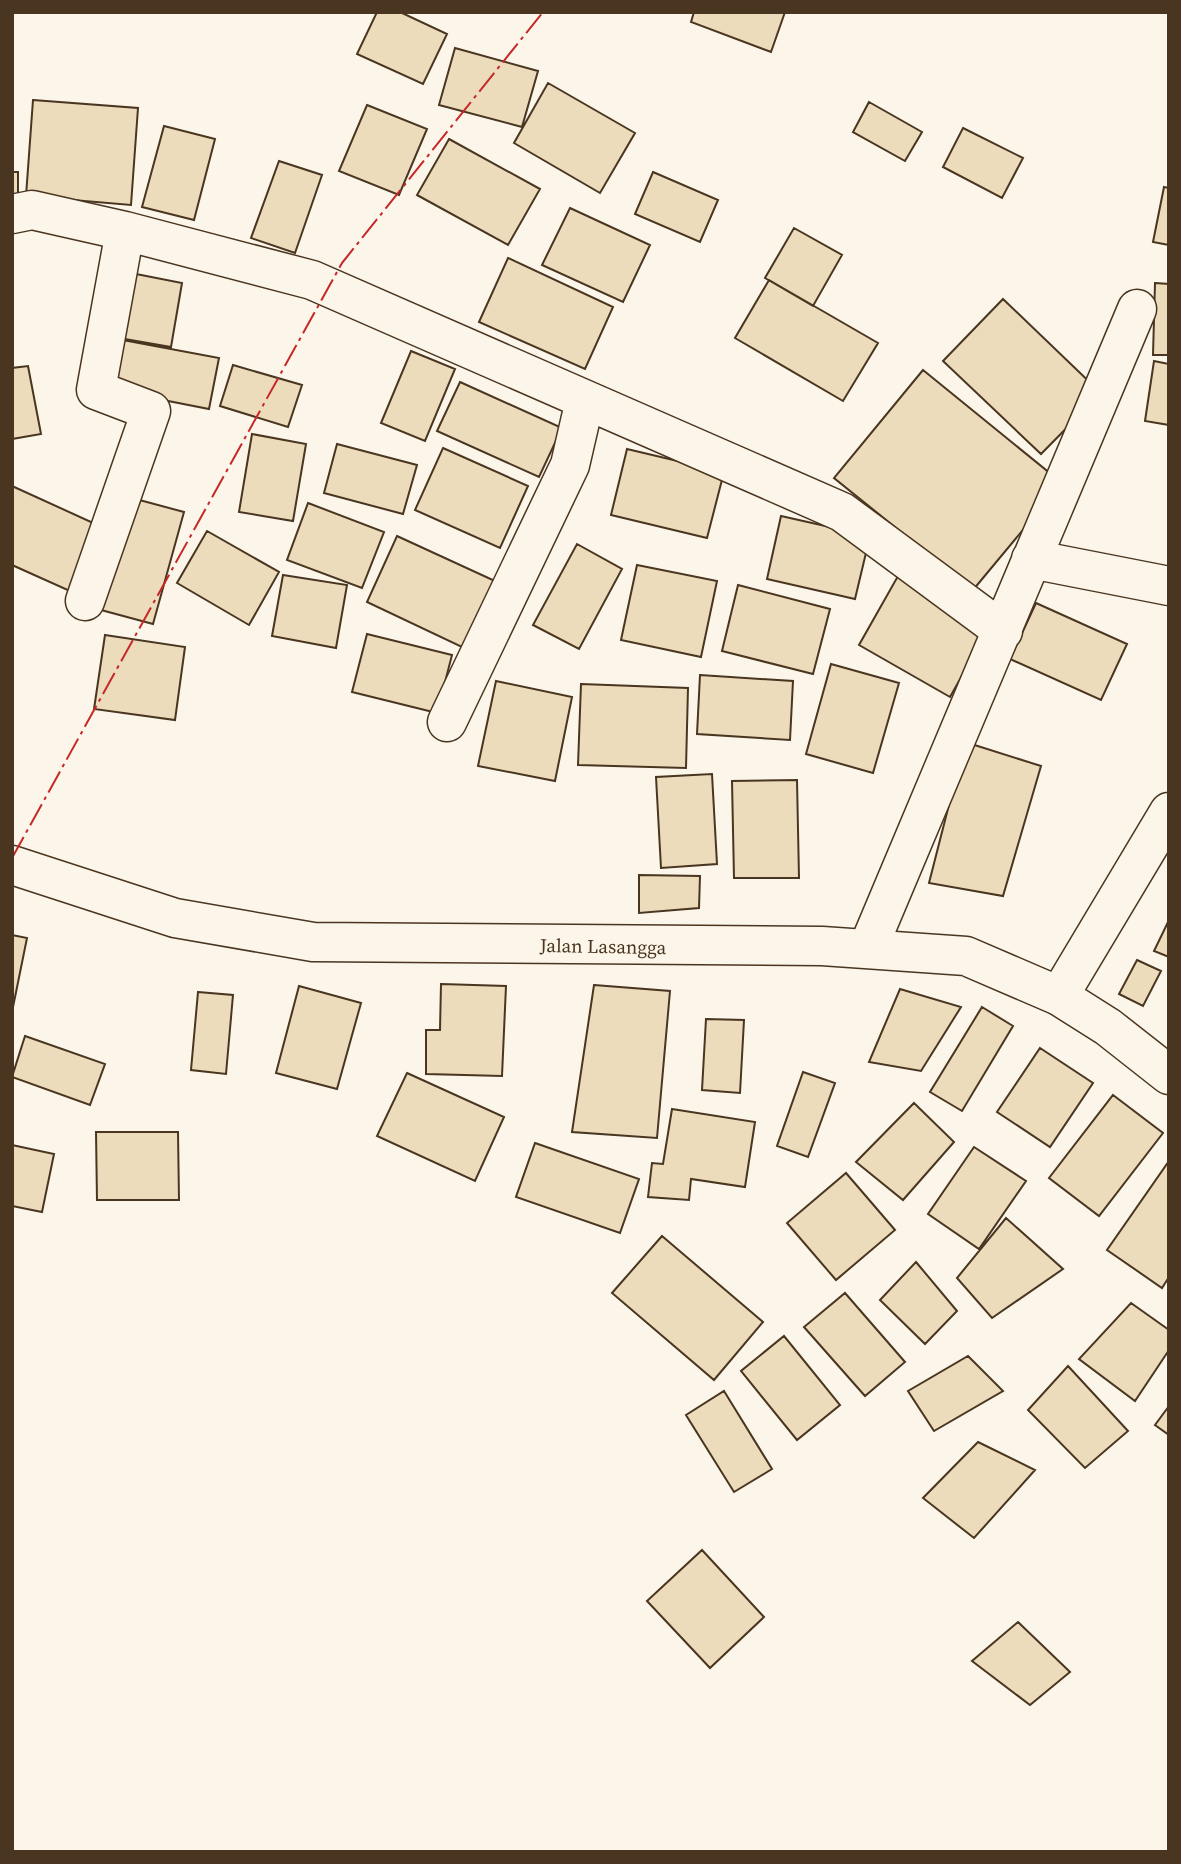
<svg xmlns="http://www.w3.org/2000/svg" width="1181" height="1864" font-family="'Source Serif 4',serif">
<rect width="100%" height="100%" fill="#fbf6e9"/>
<path fill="#ecdcbc" stroke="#4a3520" stroke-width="2" d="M377,12H400L447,34L423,84L357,54Z
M694,12H785L771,52L691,22Z
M455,48L538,71L522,127L439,105Z
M548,83L635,133L600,193L514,143Z
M33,100L138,108L131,205L26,196Z
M869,102L922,132L905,161L853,132Z
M367,105L427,129L399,195L339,171Z
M164,126L215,139L194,220L142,207Z
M963,128L1023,158L1002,198L943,167Z
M449,139L540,189L508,245L417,195Z
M279,161L322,175L295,253L251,238Z
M12,172H18V205H12Z
M653,172L718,200L700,242L635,214Z
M1164,187L1169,188V245L1153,242Z
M570,208L650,245L623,302L542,265Z
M794,228L842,255L813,306L765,278Z
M508,258L613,307L585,369L479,322Z
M131,273L182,283L171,347L119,338Z
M769,280L878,343L843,401L735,338Z
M1155,283L1169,284V355H1153Z
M1003,299L1101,393L1041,454L943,361Z
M112,338L219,358L209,409L102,388Z
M411,351L455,369L425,441L381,423Z
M1154,361L1169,364V425L1145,421Z
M233,365L302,385L288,427L220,406Z
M28,366L41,434L12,439V368Z
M923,370L1062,483L973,590L834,478Z
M460,382L562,428L539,477L437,431Z
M252,434L306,444L293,521L239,512Z
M337,444L417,465L403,514L324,493Z
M443,448L528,486L500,548L415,510Z
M627,449L724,472L707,538L611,515Z
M12,486L102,527L72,592L12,565Z
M132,498L184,512L153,624L101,610Z
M308,503L384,532L362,588L287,560Z
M781,516L870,536L855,599L767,579Z
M207,531L279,572L249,625L177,583Z
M397,536L495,581L464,648L367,602Z
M577,544L622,569L579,649L533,625Z
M637,565L717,581L701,657L621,640Z
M283,575L347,585L336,648L272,636Z
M898,576L989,628L950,697L859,645Z
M738,585L830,609L813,674L722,651Z
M1036,603L1127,644L1101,700L1010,659Z
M367,634L452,655L437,713L352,692Z
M105,635L185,647L175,720L94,709Z
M831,664L899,683L873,773L806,754Z
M700,675L793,681L790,740L697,734Z
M496,681L572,697L555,781L478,766Z
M581,684L688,688L686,768L578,765Z
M965,742L1041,766L1003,896L929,883Z
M712,774L717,864L661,868L656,777Z
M797,780L799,878H734L732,781Z
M639,875L700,876L699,908L639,913Z
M1169,920V957L1154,951Z
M12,935L27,938L12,1012Z
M1137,960L1161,971L1143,1006L1119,994Z
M441,984L506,986L502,1076L426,1074V1030H440Z
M594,985L670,991L657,1138L572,1132Z
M299,986L361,1003L337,1089L276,1073Z
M900,989L961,1007L921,1071L869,1062Z
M198,992L233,995L226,1074L191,1070Z
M982,1007L1013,1026L962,1111L930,1092Z
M706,1019L744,1020L740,1093L702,1090Z
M25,1036L105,1064L90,1105L12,1077Z
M1040,1048L1093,1083L1050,1147L997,1112Z
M803,1072L835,1083L808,1157L777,1146Z
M407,1073L504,1117L475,1181L377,1136Z
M1113,1095L1163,1133L1099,1216L1049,1178Z
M914,1103L954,1142L903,1200L856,1162Z
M672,1109L755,1122L745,1187L691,1179L689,1200L648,1197L652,1163L663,1164Z
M96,1132H178L179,1200H97Z
M535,1143L639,1179L620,1233L516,1197Z
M12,1145L54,1154L42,1212L12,1206Z
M974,1147L1026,1181L979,1249L928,1214Z
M1169,1161V1277L1162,1288L1107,1250Z
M846,1173L895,1230L836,1280L787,1223Z
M1006,1218L1063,1269L992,1318L957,1278Z
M662,1236L763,1322L714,1380L612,1293Z
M916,1262L957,1311L925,1344L880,1300Z
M845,1293L905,1362L865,1396L804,1327Z
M1131,1303L1169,1330V1350L1135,1401L1079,1359Z
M784,1336L840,1405L797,1440L741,1371Z
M968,1356L1003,1391L934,1431L908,1391Z
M1068,1366L1128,1431L1085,1468L1028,1410Z
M724,1391L772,1469L734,1492L686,1415Z
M1169,1406V1435L1155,1425Z
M978,1442L1035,1470L974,1538L923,1498Z
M702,1550L764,1617L710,1668L647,1601Z
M1018,1622L1070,1672L1030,1705L972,1661Z"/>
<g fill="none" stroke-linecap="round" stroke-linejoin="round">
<g stroke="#4a3520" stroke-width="41">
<path id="minor" d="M12,214L32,210L125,231
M1031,559L1169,586
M85,601L151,411L96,390L125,231L312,280L842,512L1003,631
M447,722L570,465L585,400
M868,948L1137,309
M1059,996L1169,812"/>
</g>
<g stroke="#4a3520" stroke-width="41">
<path id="tertiary" d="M12,865L175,918L313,942L822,946L966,956L1059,996L1108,1027L1169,1075"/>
</g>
<use href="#minor" stroke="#fbf6e9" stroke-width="38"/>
<use href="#tertiary" stroke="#fbf6e9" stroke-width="38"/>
<path stroke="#c62828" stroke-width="2" stroke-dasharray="24 5 3.5 5" stroke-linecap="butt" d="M12,858L342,263L543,12"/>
</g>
<g text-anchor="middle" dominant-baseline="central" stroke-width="5" stroke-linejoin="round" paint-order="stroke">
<g font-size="19" fill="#4a3520" stroke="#fbf6e9">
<text transform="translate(603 946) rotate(1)">Jalan Lasangga</text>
</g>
</g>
<rect width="1181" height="1864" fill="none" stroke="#4a3520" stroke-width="28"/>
</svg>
